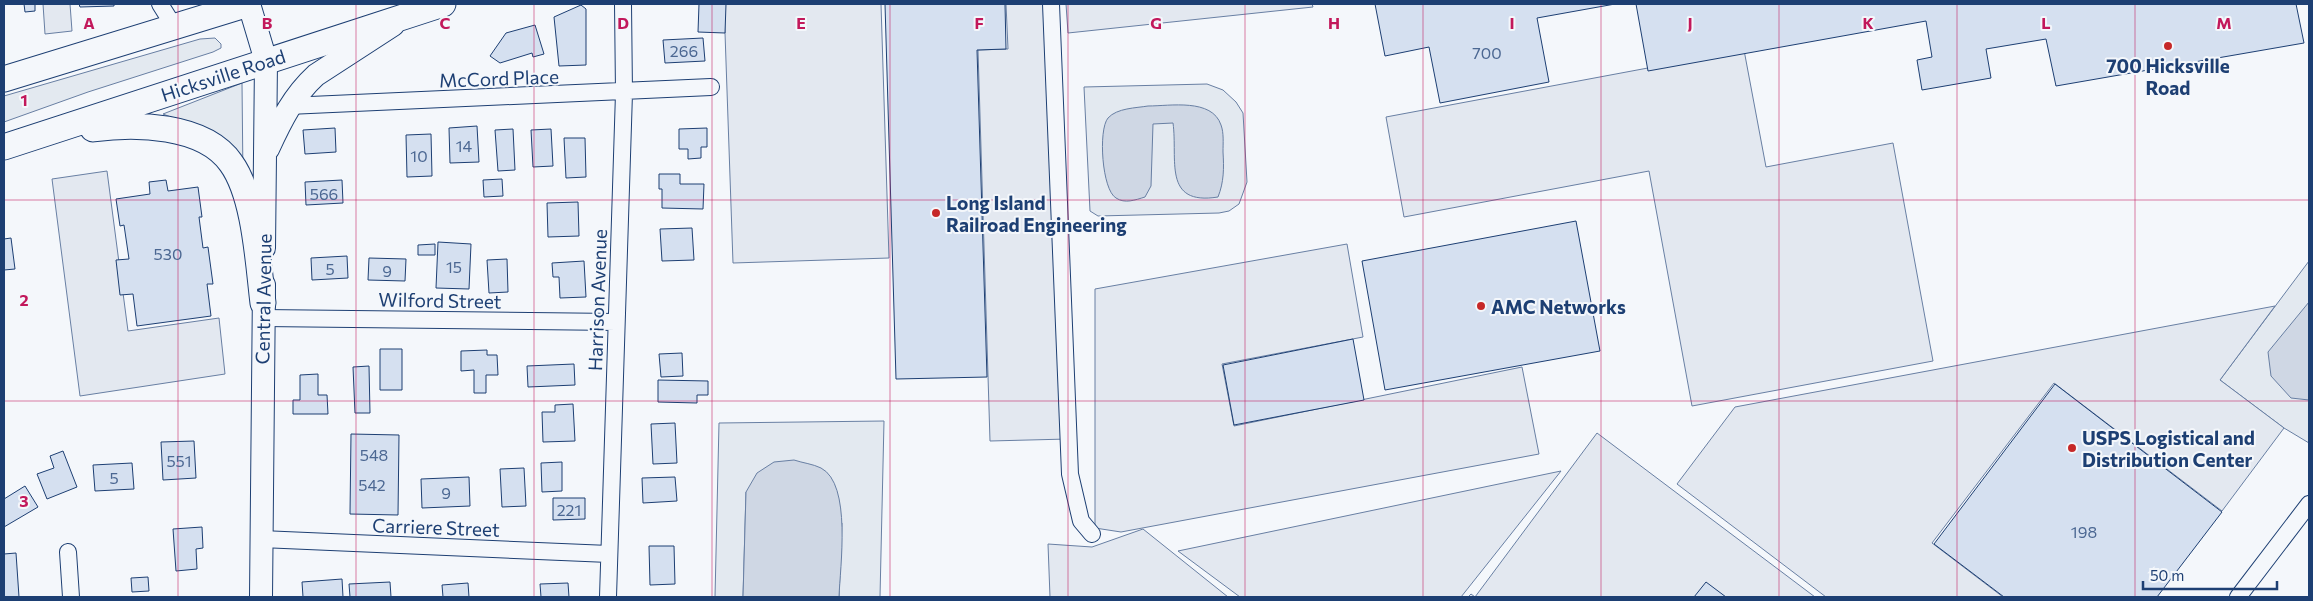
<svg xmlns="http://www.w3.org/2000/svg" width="2313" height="601" font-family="Commissioner,sans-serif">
<rect width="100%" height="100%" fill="#f4f7fb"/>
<path fill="#e3e9f0" stroke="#687fa3" d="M215,38L221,44V48L213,52L88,92L4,122V96L200,39Z
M242,83L243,180L199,128L163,114Z
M1207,84L1223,90L1236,102L1243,113L1247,182L1239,204L1229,211L1219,213L1098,216L1090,211L1084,87Z
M2309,261V443L2284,428L2220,380Z
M884,421L880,597H839L842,523L746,492L743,597H715L719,423Z"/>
<path fill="#e3e8f0" stroke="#687fa3" d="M43,4H70L72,31L45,34Z
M724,4H881L889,258L733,263Z
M1006,4H1048L1068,439L990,441L978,50L1008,49Z
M1066,4H1312L1313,7L1068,33Z
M1744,50L1766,167L1893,143L1933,361L1692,406L1649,171L1404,217L1386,117Z
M107,171L128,331L219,318L225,374L80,396L52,179Z
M1347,244L1363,337L1222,364L1234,426L1522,367L1539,454L1121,532L1095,528V289Z
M2275,306L2220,380L2284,428L2222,511L2054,383L1932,543L2003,597H1826L1677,484L1735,407Z
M1597,433L1815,597H1725L1706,583L1695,597H1468L1471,594L1475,597Z
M1561,471L1461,597H1240L1178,551Z
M1143,529L1228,597H1050L1048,544L1092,547Z"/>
<path fill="#cfd7e4" stroke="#687fa3" d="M1148,106C1170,106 1212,98 1221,125C1224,133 1223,143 1223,152C1224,168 1224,182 1218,197C1162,206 1178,159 1173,123L1153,124L1151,186L1145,197C1135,200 1125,204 1116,198C1102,190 1098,130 1108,118C1117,108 1136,108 1148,106Z
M2309,302V400L2291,398L2271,376L2268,352Z
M794,460C803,463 813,464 821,468C852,484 840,567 839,597H743L746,492L757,473L774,462Z"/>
<path fill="#d5e0f0" stroke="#1d3f73" d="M24,4H35V11L25,12Z
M79,4H114V6L80,7Z
M699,4H726L725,33L698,32Z
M885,4H1005L1006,49L977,50L987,377L896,379Z
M1375,4H1615L1537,18L1549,82L1440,103L1429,47L1385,56Z
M1636,4H2296L2304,43L2056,86L2046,39L1986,49L1991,78L1922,90L1917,60L1932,57L1926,21L1648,71Z
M581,5L586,9V65L559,66L554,17Z
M535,25L544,54L533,57L532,53L500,63L490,56L506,33Z
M703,38L705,61L665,63L663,40Z
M477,126L479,162L450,163L449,128Z
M335,128L336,152L305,154L303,130Z
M707,128V147H701V158L688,159V149H679V129Z
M513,129L515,170L498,171L495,130Z
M551,129L553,166L533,167L531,130Z
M431,134L432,176L407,177L406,135Z
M564,138H585L586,177L566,178Z
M659,174H680V184H704L703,209L662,208V189H659Z
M502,179L503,196L484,197L483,180Z
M166,180L168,191L198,187L202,217H199L203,248L208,247L213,284H207L211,316L137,326L133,294L120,295L116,260L129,259L124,225L120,226L116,199L150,194L149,182Z
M342,180L343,203L306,205L305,182Z
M578,202L579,236L548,237L547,203Z
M1576,221L1600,351L1385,390L1362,261Z
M692,228L694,260L662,261L660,229Z
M11,238L15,269L4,270V239Z
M438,242L471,244L469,289L436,288Z
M435,244V255H418V245Z
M347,256L348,278L312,280L311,258Z
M369,258L406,259L405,281L368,280Z
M507,259L508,292L489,293L487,260Z
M584,261L586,297L560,298L559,277H553L552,263Z
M1353,339L1364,400L1234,425L1223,365Z
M380,349H402V390H380Z
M487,350V355H497L498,375H486V393H474V370L461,371V351Z
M682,353L683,376L661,377L659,354Z
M574,364L575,385L528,387L527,366Z
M369,366L370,413H355L353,367Z
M318,374V395H327L328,414H293V400H300V375Z
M658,380L708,381V395H697V403L658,402Z
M2055,384L2222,512L2157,597H2004L1934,544Z
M573,404L575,441L543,442L542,412H555V405Z
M675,423L677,463L653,464L651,424Z
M351,434L399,435L398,515L350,514Z
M194,441L196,478L163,480L161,442Z
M63,451L77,487L47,499L37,474L54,468L50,456Z
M562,462V491L542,492L541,463Z
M132,463L134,489L95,491L93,465Z
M524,468L526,506L502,507L500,469Z
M469,477L470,506L422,508L421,479Z
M675,477L677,501L643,503L642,478Z
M25,486L38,507L4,527V499Z
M553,498H585V519L553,520Z
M202,527L203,548L196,549L197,569L176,571L173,529Z
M649,546H674L675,584L650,585Z
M16,553L19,597H4V554Z
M148,577L149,591L132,592L131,578Z
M342,579L343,597H303L302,582Z
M390,582L391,597H350L349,584Z
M1706,582L1726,597H1694Z
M468,583L469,597H443L442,585Z
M568,583L569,597H541L540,584Z"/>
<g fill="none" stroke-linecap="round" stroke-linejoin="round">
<g stroke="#1d3f73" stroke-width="18">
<path id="street" d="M160,4L175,28
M1051,4L1070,474L1081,521L1092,534
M288,106L711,87
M263,318L616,322
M261,539L609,554
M68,552L71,597
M608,597L624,93L623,4
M2238,597L2309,504"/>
</g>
<g stroke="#1d3f73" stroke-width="24">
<path id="secondary" d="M249,4L266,61L264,248
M268,149C281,121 293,96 316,75L393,25
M261,597L264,285"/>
</g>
<g stroke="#1d3f73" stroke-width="27">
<path id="primary" d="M4,79L248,4
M93,129C134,123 204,124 231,163C255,196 258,263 263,303
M4,147L443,4"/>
</g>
<use href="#street" stroke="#f4f7fb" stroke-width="16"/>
<use href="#secondary" stroke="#f4f7fb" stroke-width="22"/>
<use href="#primary" stroke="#f4f7fb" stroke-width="25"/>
</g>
<path fill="none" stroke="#c2185b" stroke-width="1" stroke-opacity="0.55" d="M178,4V597M356,4V597M534,4V597M712,4V597M890,4V597M1068,4V597M1245,4V597M1423,4V597M1601,4V597M1779,4V597M1957,4V597M2135,4V597M4,200H2309M4,401H2309"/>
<g fill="#c62828" stroke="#f4f7fb" stroke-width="2">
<circle cx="2168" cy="46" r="5"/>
<circle cx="936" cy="213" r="5"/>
<circle cx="1481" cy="306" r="5"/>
<circle cx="2072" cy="448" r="5"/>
</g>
<g text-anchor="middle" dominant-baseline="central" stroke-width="4" stroke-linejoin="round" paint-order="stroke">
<g font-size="16" fill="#4b6792">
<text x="684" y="50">266</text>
<text x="1487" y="52">700</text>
<text x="464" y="145">14</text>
<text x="419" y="155">10</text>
<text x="324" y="193">566</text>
<text x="168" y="253">530</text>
<text x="454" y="266">15</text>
<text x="330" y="268">5</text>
<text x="387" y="270">9</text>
<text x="374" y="454">548</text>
<text x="179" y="460">551</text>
<text x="114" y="477">5</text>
<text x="372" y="484">542</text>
<text x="446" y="492">9</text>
<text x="569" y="509">221</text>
<text x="2084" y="531">198</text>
</g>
<g font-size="19" font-weight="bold" fill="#1d3f73" stroke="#f4f7fb" text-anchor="start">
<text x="2168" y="65" text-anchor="middle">700 Hicksville<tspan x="2168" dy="22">Road</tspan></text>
<text x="946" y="202">Long Island<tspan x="946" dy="22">Railroad Engineering</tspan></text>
<text x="1491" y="306">AMC Networks</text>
<text x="2082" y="437">USPS Logistical and<tspan x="2082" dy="22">Distribution Center</tspan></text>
</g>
<g font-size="19" fill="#1d3f73" stroke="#f4f7fb">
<text transform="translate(223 75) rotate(-18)">Hicksville Road</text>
<text transform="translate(499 78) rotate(-2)">McCord Place</text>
<text transform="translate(263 299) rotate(-89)">Central Avenue</text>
<text transform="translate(440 300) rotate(1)">Wilford Street</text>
<text transform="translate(597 300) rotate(-88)">Harrison Avenue</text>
<text transform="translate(436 527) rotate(2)">Carriere Street</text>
</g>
</g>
<g font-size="16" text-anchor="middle" font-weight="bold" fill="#c2185b" stroke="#f4f7fb" stroke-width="4" stroke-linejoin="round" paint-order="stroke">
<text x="89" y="29">A</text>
<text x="267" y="29">B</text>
<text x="445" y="29">C</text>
<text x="623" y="29">D</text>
<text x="801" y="29">E</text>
<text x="979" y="29">F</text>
<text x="1156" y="29">G</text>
<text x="1334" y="29">H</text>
<text x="1512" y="29">I</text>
<text x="1690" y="29">J</text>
<text x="1868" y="29">K</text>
<text x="2046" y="29">L</text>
<text x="2224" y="29">M</text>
<text x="24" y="106">1</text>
<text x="24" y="306">2</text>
<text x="24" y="507">3</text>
</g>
<rect width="2313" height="601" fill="none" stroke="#1d3f73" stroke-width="10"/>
<path d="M2143 581v8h134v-8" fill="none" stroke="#1d3f73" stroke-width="2.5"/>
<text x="2150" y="581" font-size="15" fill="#1d3f73" stroke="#f4f7fb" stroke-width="4" paint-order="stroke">50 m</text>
</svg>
